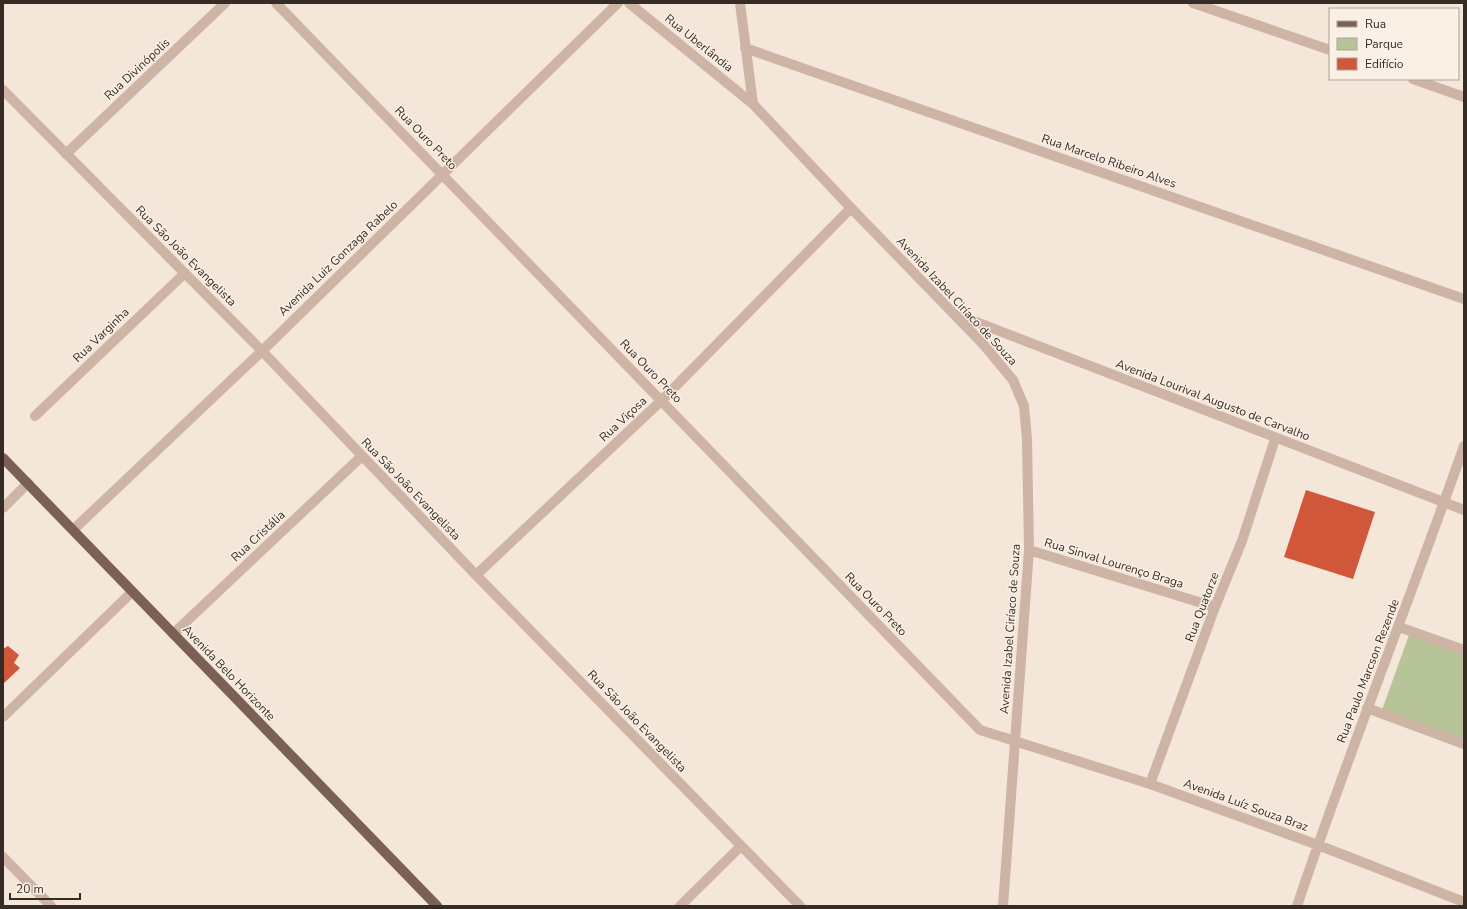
<svg xmlns="http://www.w3.org/2000/svg" width="1467" height="909" font-family="'Nunito Sans',sans-serif">
<rect width="100%" height="100%" fill="#f4e6d9"/>
<path fill="#b7c498" d="M1409,635L1464,655V741L1382,710Z"/>
<path fill="#d1573a" d="M1306,490L1375,512L1353,579L1284,557Z
M8,646L19,655L14,663L20,668L3,684V649Z"/>
<g fill="none" stroke-linecap="round" stroke-linejoin="round">
<path stroke="#cdb4a4" stroke-width="10" d="M276,3L980,730L1150,784L1318,845L1464,902
M629,3L753,104
M740,3L753,104L851,208L983,344L1013,380L1024,406L1027,439L1029,550L1003,906
M1193,3L1330,50
M745,48L1464,299
M1413,79L1464,97
M3,90L262,351L476,575L800,906
M66,154L225,3
M958,315L1464,510
M35,416L185,273
M3,508L28,483
M74,529L262,351L618,3
M1029,550L1215,607
M476,575L662,400L851,208
M1399,627L1464,650
M173,634L362,456
M1367,708L1464,744
M3,717L132,592
M1150,784L1215,607L1242,541L1275,439
M3,857L51,906
M680,906L741,846
M1297,906C1349,751 1410,600 1464,446"/>
<path stroke="#7b6056" stroke-width="10" d="M3,458L437,906"/>
</g>
<g text-anchor="middle" dominant-baseline="central" stroke-width="3" stroke-linejoin="round" paint-order="stroke">
<g font-size="12" fill="#372b26" stroke="#fbf0e5">
<text transform="translate(699 43) rotate(39)">Rua Uberlândia</text>
<text transform="translate(137 69) rotate(-43)">Rua Divinópolis</text>
<text transform="translate(426 138) rotate(46)">Rua Ouro Preto</text>
<text transform="translate(1109 161) rotate(19)">Rua Marcelo Ribeiro Alves</text>
<text transform="translate(186 256) rotate(45)">Rua São João Evangelista</text>
<text transform="translate(338 258) rotate(-44)">Avenida Luiz Gonzaga Rabelo</text>
<text transform="translate(957 301) rotate(47)">Avenida Izabel Ciríaco de Souza</text>
<text transform="translate(101 335) rotate(-44)">Rua Varginha</text>
<text transform="translate(651 371) rotate(46)">Rua Ouro Preto</text>
<text transform="translate(1213 400) rotate(21)">Avenida Lourival Augusto de Carvalho</text>
<text transform="translate(623 419) rotate(-43)">Rua Viçosa</text>
<text transform="translate(411 489) rotate(46)">Rua São João Evangelista</text>
<text transform="translate(258 536) rotate(-43)">Rua Cristália</text>
<text transform="translate(1114 563) rotate(17)">Rua Sinval Lourenço Braga</text>
<text transform="translate(876 604) rotate(46)">Rua Ouro Preto</text>
<text transform="translate(1202 607) rotate(-69)">Rua Quatorze</text>
<text transform="translate(1010 629) rotate(-86)">Avenida Izabel Ciríaco de Souza</text>
<text transform="translate(1368 671) rotate(-69)">Rua Paulo Marcson Rezende</text>
<text transform="translate(229 673) rotate(46)">Avenida Belo Horizonte</text>
<text transform="translate(637 721) rotate(46)">Rua São João Evangelista</text>
<text transform="translate(1246 805) rotate(20)">Avenida Luíz Souza Braz</text>
</g>
</g>
<rect width="1467" height="909" fill="none" stroke="#372b26" stroke-width="8"/>
<rect x="1329" y="8" width="130" height="72" fill="#fbf0e5" stroke="#ada199"/>
<rect x="1337" y="21" width="20" height="6" fill="#7b6056" stroke="#ada199"/>
<text x="1365" y="28" font-size="12" fill="#372b26">Rua</text>
<rect x="1337" y="38" width="20" height="12" fill="#b7c498" stroke="#ada199"/>
<text x="1365" y="48" font-size="12" fill="#372b26">Parque</text>
<rect x="1337" y="58" width="20" height="12" fill="#d1573a" stroke="#ada199"/>
<text x="1365" y="68" font-size="12" fill="#372b26">Edifício</text>
<path d="M10 893v6h70v-6" fill="none" stroke="#372b26" stroke-width="2"/>
<text x="16" y="893" font-size="12" fill="#372b26" stroke="#fbf0e5" stroke-width="3" paint-order="stroke">20 m</text>
</svg>
